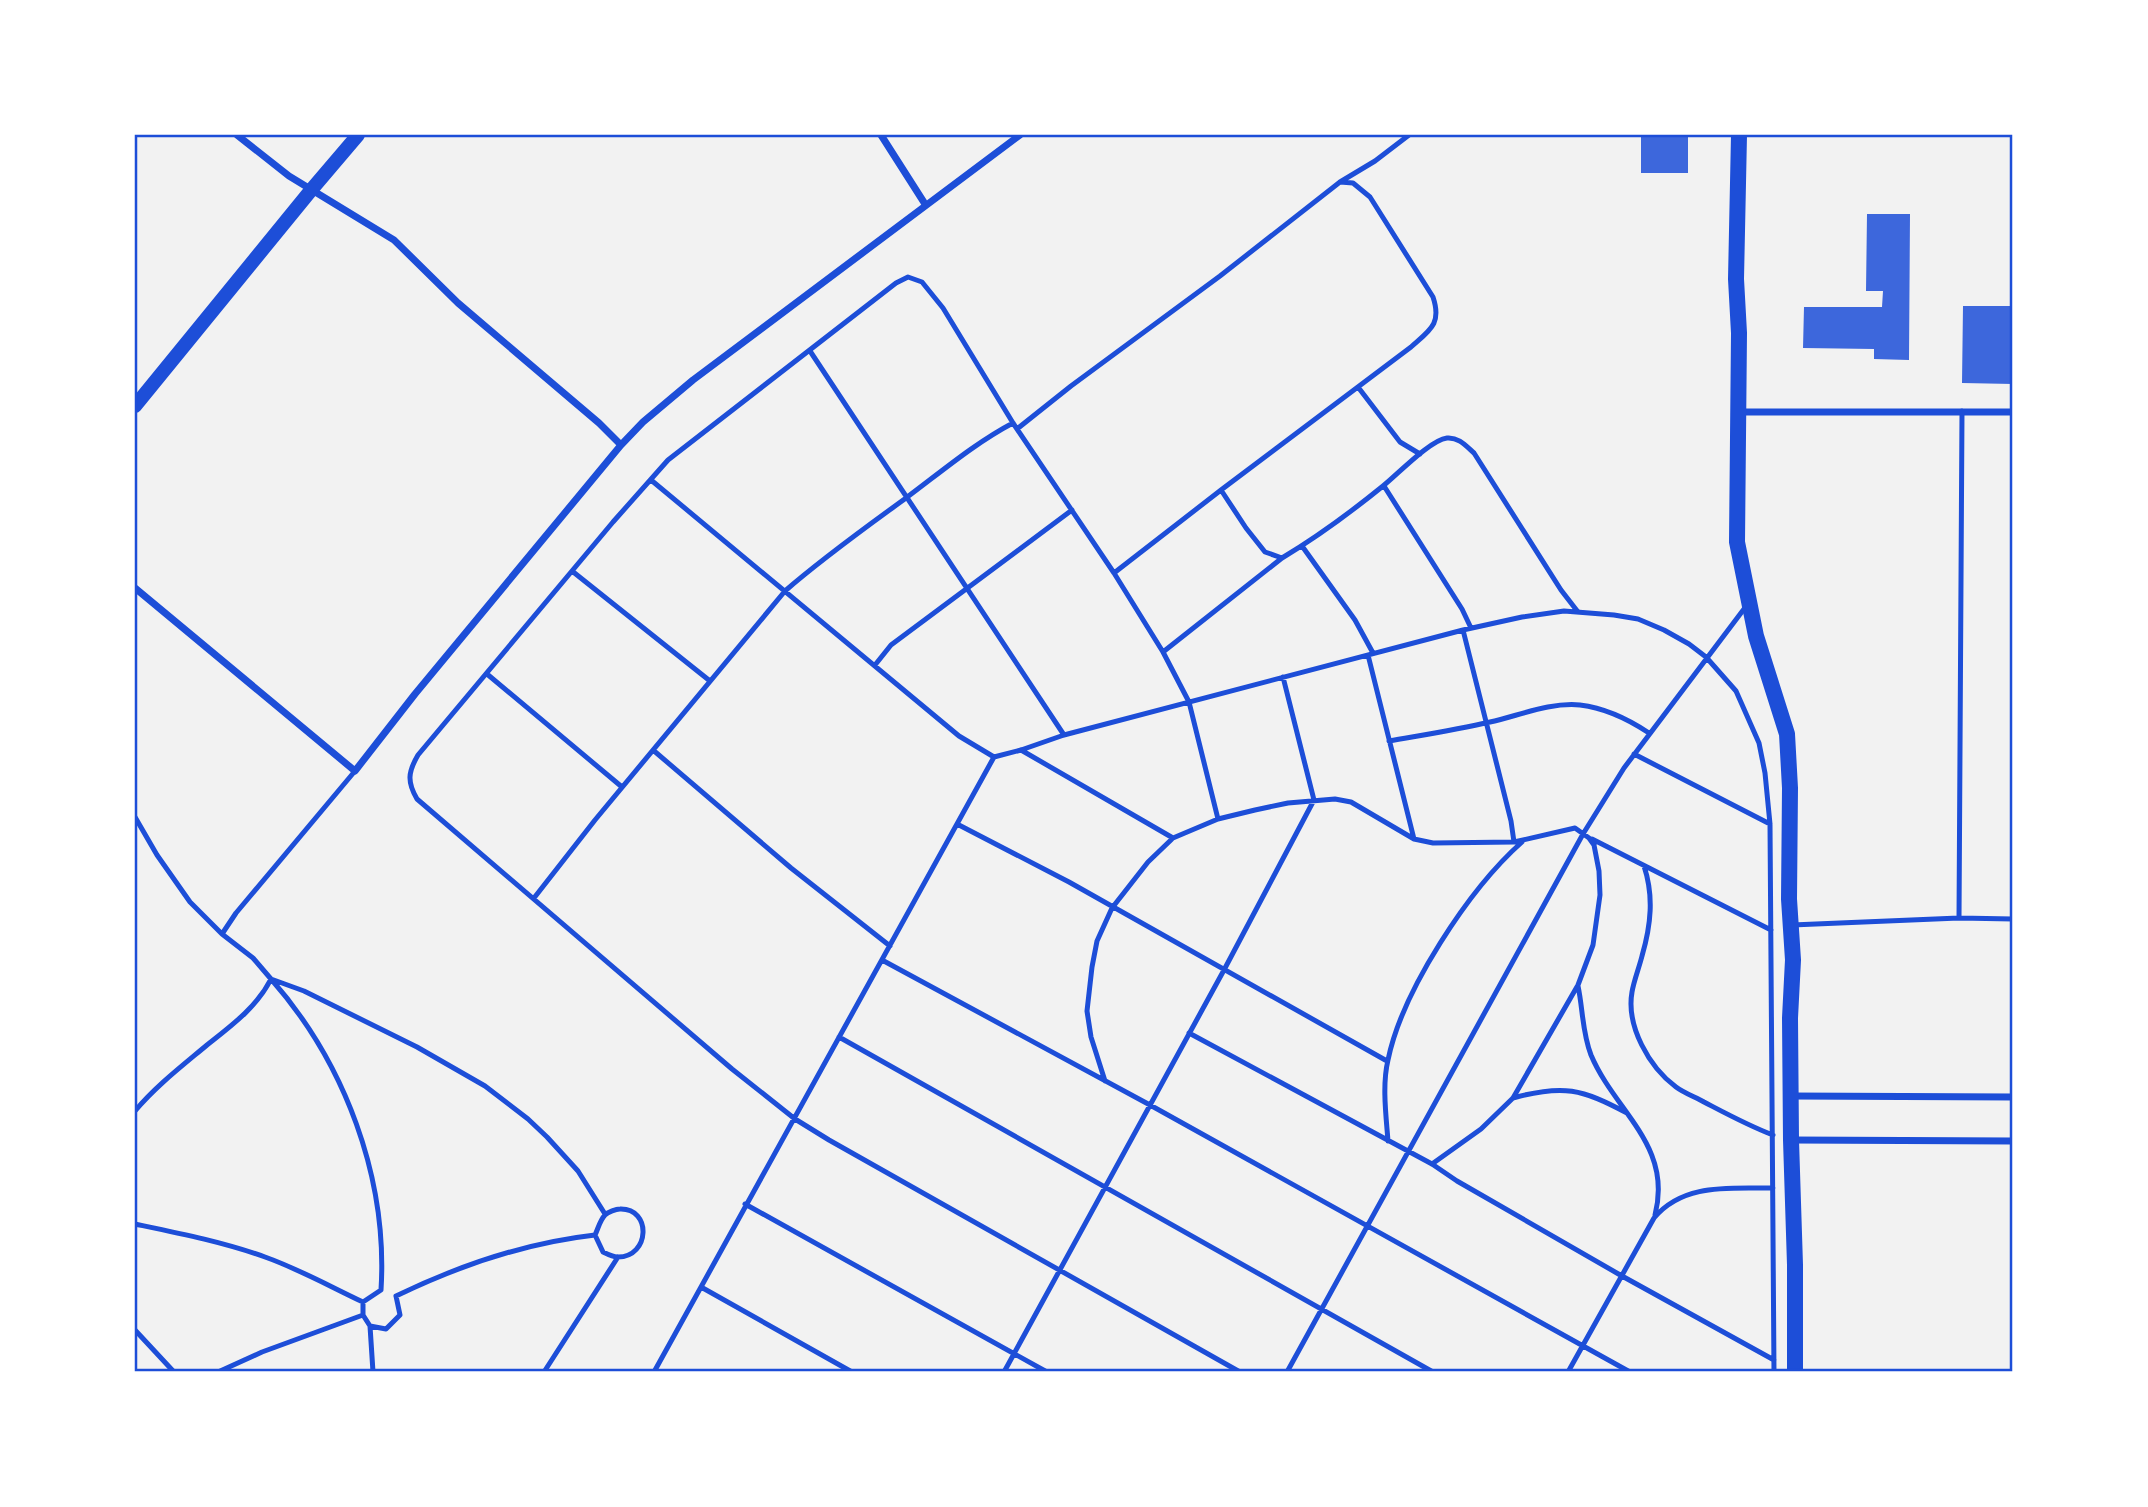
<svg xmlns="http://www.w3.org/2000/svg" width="2148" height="1507" font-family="'Titillium Web',sans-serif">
<rect width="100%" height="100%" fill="#f2f2f2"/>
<path fill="#3d67dc" d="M1641,135H1688V173H1641Z
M1867,214H1910L1909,360L1874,359V349L1803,348L1804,307H1882L1883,291H1866Z
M1963,306H2013V384L1962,383Z"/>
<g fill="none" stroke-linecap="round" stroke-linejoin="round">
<path stroke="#1d4ed8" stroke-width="5" d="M810,351L1064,735
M1358,387L1400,442L1420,454
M1017,429L1071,386L1220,276L1340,182L1375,161L1409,135
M651,480L959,736L994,757
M1384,486L1462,609L1471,628
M1221,490L1246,528L1265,552L1282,558
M1302,546L1355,620L1373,653
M572,571L710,681
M1114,573L1221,490L1411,347C1430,330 1442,324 1433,297L1370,197L1353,183L1340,182
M1463,630L1511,821L1514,842
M1163,652L1282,558C1317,537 1351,512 1383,486C1397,475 1430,440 1447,438C1459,437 1466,446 1474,453L1561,590L1578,612
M1368,655L1414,839
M875,665L891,645L1072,510
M487,674L622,787
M1283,677L1314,800
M1389,741C1423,735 1456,730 1490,722C1518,716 1550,702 1580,705C1605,708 1628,719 1649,733
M653,750L791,868L890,946
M1021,750L1173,838
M1634,754L1770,824
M135,817L157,855L190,902L222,934L253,958L271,979L304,991L417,1047L485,1086L528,1119L547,1137L578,1171L605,1214
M1218,819L1189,702L1163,652L1114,573L1013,423L943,308L922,282L908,277L896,283L668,460L613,522L418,755C408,772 407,782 417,799L732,1069L795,1119L829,1140L1240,1372
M957,824L1069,882L1387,1061
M1592,839L1771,930
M1644,866C1654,896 1651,925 1642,956C1639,968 1634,980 1632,992C1626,1026 1649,1067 1676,1087C1684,1093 1695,1097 1704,1102C1727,1114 1749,1126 1773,1135
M534,898L595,820L785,591C824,557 865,528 906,498C941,472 975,443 1013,423
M1959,918L1962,411
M1792,925L1959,918L2013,919
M222,934L236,913L355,771
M882,960L1150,1105L1630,1372
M1578,986C1583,1009 1582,1032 1591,1055C1615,1112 1673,1145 1655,1215
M1189,1033L1432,1164L1457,1181L1622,1276L1774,1360
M839,1037L1433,1372
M1105,1081L1091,1037L1087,1011L1092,967L1097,941L1112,908L1148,862L1173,838L1218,819L1255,810L1288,803L1335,799L1351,802L1414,839L1433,843L1514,842L1575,828L1589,838L1594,845L1599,871L1600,895L1593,945L1578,985L1513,1098L1481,1129L1432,1164
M1513,1098C1563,1084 1582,1089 1627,1113
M135,1111C156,1086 182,1066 207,1045C231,1026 257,1007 271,979C345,1063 388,1178 381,1290L363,1302V1315L370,1326L373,1372
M1388,1141C1386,1115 1382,1085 1388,1060C1402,991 1469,889 1522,842
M745,1204L1047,1372
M135,1224C178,1233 223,1242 265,1257C299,1269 331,1287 363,1302
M701,1287L852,1372
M396,1296C460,1265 524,1243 595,1235C598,1229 600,1220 605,1215C608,1212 616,1209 620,1209C652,1208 650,1257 618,1257C614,1257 607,1254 603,1252L595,1235
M370,1326L386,1329L400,1315L396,1296
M135,1330L174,1372
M218,1372L262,1352L363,1315
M544,1372L618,1257
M654,1372L994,757L1021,750L1064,735L1463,630L1522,617L1564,611L1614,615L1638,619L1664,630L1689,644L1706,657L1736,691L1759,743L1765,773L1770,824L1774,1372
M1004,1372L1224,970L1314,800
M1287,1372L1583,834L1624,768L1747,605
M1568,1372L1654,1218C1684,1182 1731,1189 1773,1188"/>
<path stroke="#1d4ed8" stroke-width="7" d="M237,135L289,176L394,240L458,303L599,423L621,445
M881,135L925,204
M1737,412H2013
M135,588L355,771L415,694L621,445L643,422L693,380L1020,135
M1791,1096L2013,1097
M1792,1140L2013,1141"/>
<path stroke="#1d4ed8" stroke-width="14" d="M135,406L312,189L358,135"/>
<path stroke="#1d4ed8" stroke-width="16" d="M1739,135L1736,279L1739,333L1737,542L1756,636L1787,734L1790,788L1789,899L1793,960L1790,1018L1791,1140L1795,1265V1372"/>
</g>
<rect width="2148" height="1507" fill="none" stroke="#ffffff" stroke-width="273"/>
<rect x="136" y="136" width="1875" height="1234" fill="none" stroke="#1d4ed8" stroke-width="2.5"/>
</svg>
